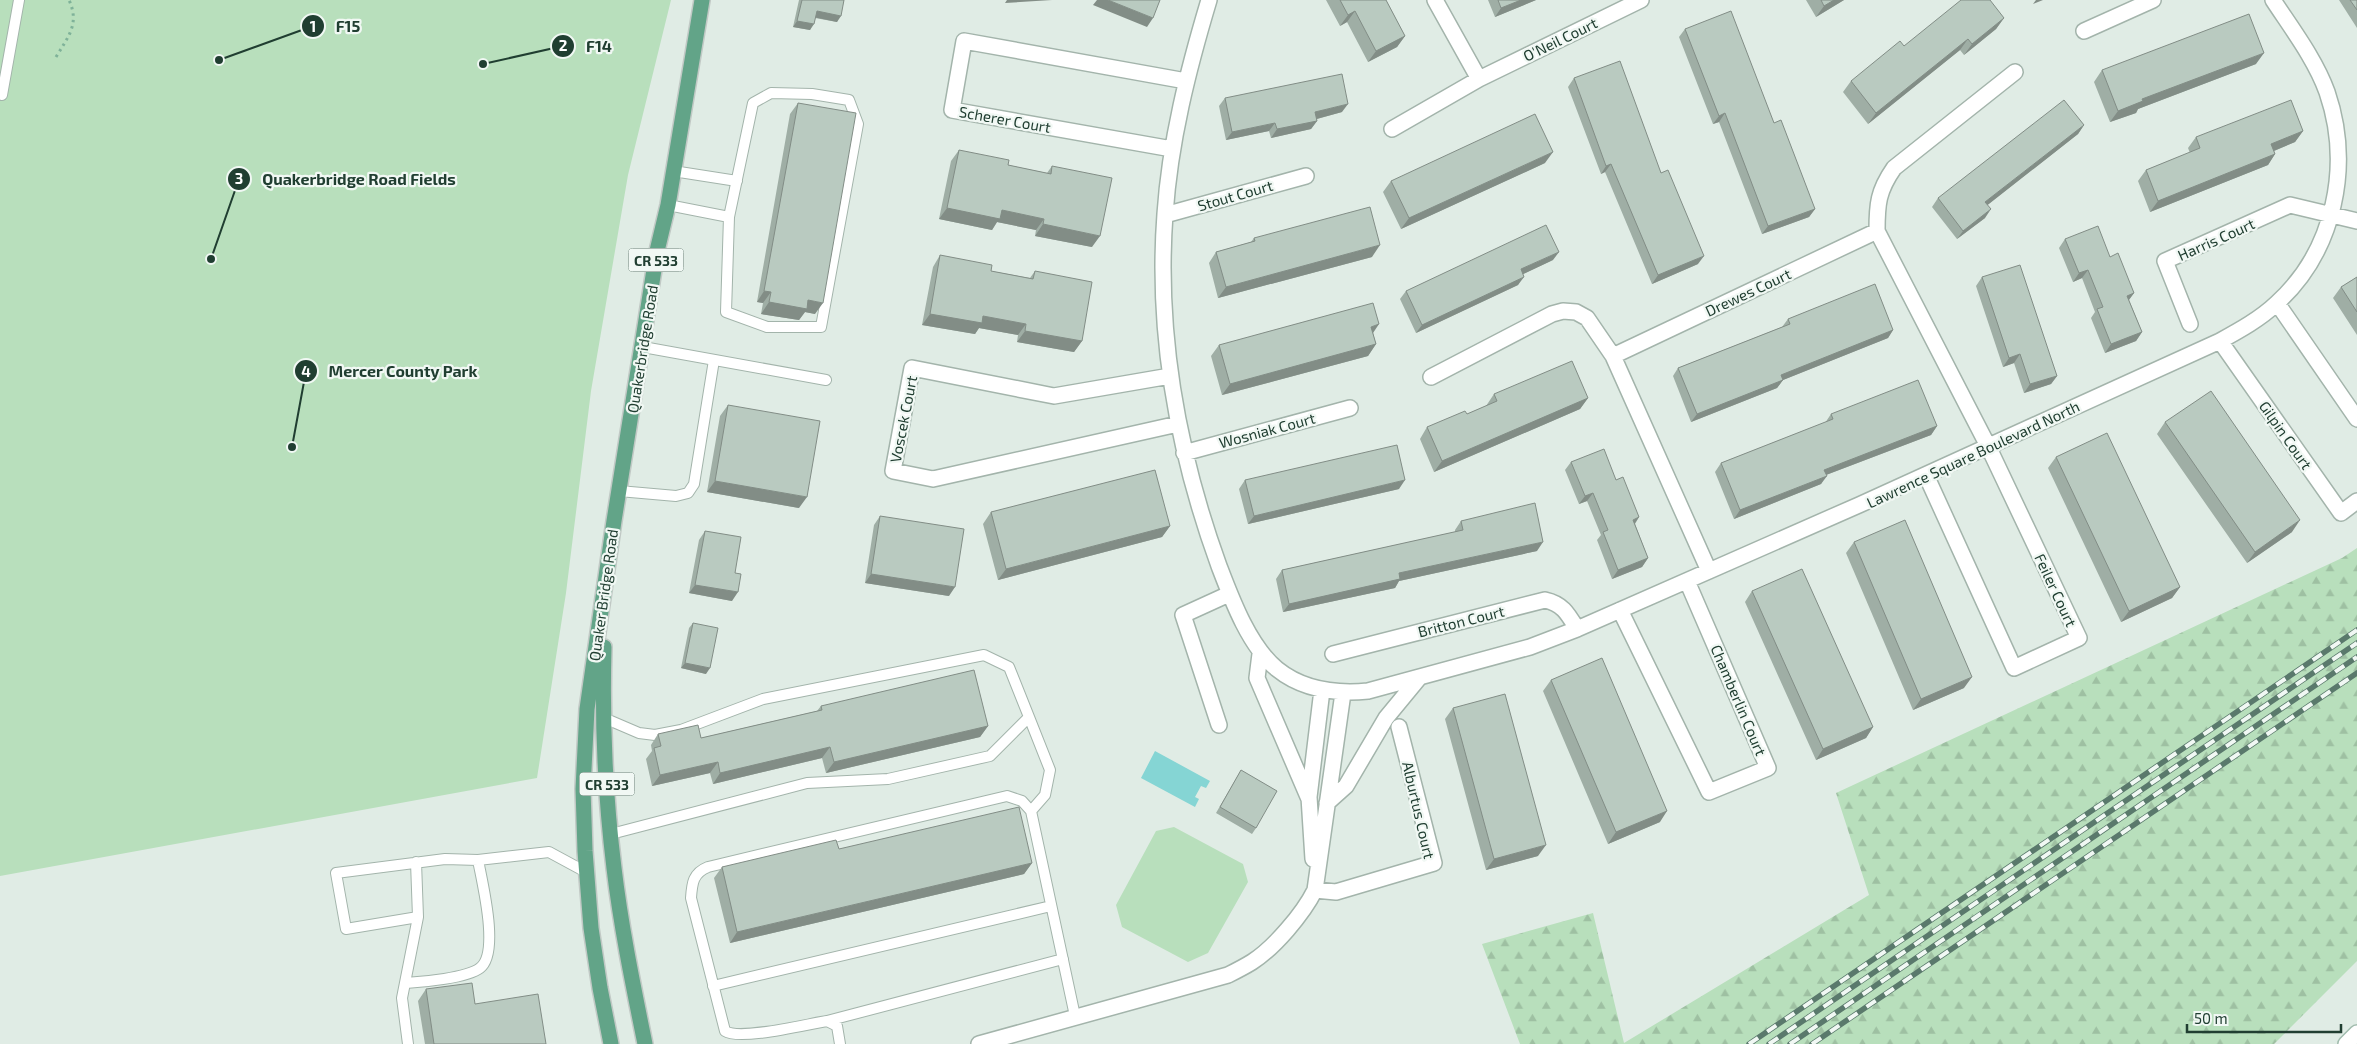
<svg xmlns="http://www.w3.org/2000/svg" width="2357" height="1044" font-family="'Exo 2',sans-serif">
<defs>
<pattern id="forest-firs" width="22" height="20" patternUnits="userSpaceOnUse" patternTransform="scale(1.25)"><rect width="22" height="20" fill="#b8dfbc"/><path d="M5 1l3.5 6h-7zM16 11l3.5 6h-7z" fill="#9ec0a2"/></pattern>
</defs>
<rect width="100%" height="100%" fill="#e0ece5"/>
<path fill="url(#forest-firs)" d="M2357,548V961L2274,1044H1520L1482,944L1593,913L1624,1043L1869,895L1836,793L2342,558Z"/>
<path fill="#b8dfbc" d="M0,0H671L628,175L591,391L566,593L537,778L0,876Z
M1174,827L1243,864L1248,882L1208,953L1188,962L1122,927L1116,905L1156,831Z"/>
<path fill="#85d5d4" d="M1155,751L1210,781L1206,788L1201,786L1195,797L1199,799L1195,807L1141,778Z"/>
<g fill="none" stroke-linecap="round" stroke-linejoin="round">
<g stroke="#a3b4ab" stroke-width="12">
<path id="lane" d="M771,93L812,94L849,100L858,124L821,327H767L726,312L729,217L753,103Z
M2,95L19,0
M673,171L737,181
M668,205L729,217
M643,347L826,380
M619,491L676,496L688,493L694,484L714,360
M1029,717L1050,770L1045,795L1031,811
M604,718L639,733L655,735L681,730L763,699L984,655L1009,667L1029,717L990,756L888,779L807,783L611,834
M418,917L346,929L336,873L445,859L478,860L549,852L586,872
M406,983C423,982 467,978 480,968C500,953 482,882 478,860
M713,986L1051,906
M827,1021L1063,959
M408,1044L402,998L418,917L416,862
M840,1044L837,1026L827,1021C807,1024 740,1041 725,1031L691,898C692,883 693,873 708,867L1007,796L1022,801L1031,811L1075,1016"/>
</g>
<g stroke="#a3b4ab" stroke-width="18">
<path id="street" d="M1209,0C1188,70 1170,141 1165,214C1156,335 1178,453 1219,566C1232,600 1249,646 1277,669C1303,690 1336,694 1368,691L1530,647L1577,629L1859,505L2220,341C2240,330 2260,319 2277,303C2335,250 2352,165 2327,92C2315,59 2292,29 2273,0
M1435,0L1479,79
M2084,31L2153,0
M1392,129L1479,79L1641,0
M1172,149L952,110L964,41L1186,81
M1165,215L1306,176
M2277,303L2357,419
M2190,324L2165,261L2290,205L2357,221
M2220,341L2341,513L2357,501
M1613,356L1877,231
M1170,376L1054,396L912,368L893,471L933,479L1178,424
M1431,377L1552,314L1563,311L1576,312L1587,318L1613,356L1709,571
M1184,453L1350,408
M1926,475L2014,668L2079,638L1988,446L1877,231C1877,204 1878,191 1894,168L2015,72
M1620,610L1709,792L1768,768L1687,581
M1260,654L1257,678L1309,799
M1333,654L1545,600C1563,604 1568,614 1577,629
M1219,725L1183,615L1229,594
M1327,803L1346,786L1386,718L1419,678
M1313,859L1309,797L1322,690
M1315,890L1336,892L1434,863L1399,727
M979,1044L1228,975C1236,971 1244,967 1252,962C1274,948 1303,914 1315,890L1343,693"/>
</g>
<g stroke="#a1bcae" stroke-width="18">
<path id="secondary" d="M2346,1044L2357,1033"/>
</g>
<g stroke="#c1c9c5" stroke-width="18">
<path id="primary" d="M604,647C602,720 605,795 614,868C621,927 633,985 645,1044
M611,1044L600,988L591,928L585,851L583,789L587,709L614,521L657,251L668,205L702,0"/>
</g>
<path stroke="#7fb299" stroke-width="3" stroke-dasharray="2.5 4" stroke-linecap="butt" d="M56,57C68,37 80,24 69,0"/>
<use href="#lane" stroke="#fff" stroke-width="10"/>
<use href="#street" stroke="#fff" stroke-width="15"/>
<use href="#secondary" stroke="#fff" stroke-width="15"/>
<use href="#primary" stroke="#62a488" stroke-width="15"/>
<g stroke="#5a796c" stroke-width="5.5">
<path id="rail" d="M1749,1044L2357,630
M1769,1044L2357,643
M1790,1044L2357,657
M1812,1044L2357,673"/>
</g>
<use href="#rail" stroke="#f1f8f4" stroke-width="4" stroke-dasharray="11" stroke-linecap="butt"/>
</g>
<path fill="#9faea5" d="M799,0H844L837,22L815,18L810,30L793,27Z
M1326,0H1386L1405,36L1397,47L1368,62L1347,22L1340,26Z
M1488,0H1536L1495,17Z
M1806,0H1844L1816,17Z
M2339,0H2357V28Z
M2004,18L1996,29L1964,55L1960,50L1868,124L1843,92L1851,81L1904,46Z
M1685,29L1815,209L1809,217L1762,234L1719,122L1713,124L1679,37Z
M2256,64L2138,109L2136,113L2110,122L2094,82L2102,70Z
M1574,78L1661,173L1698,264L1652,284L1605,172L1601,174L1568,87Z
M1225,98L1342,112L1317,119V121L1311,129L1271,138L1269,131L1226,140L1219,106Z
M798,103L815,314L805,312L799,320L761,314L763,303L757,302L790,114Z
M2084,125L2078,134L1987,205L1985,218L1957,239L1932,207L1938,198Z
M2303,131L2295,142L2274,151L2275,154L2268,165L2150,212L2138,181L2146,170L2190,153L2188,148L2196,137Z
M959,150L1008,165L1047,173L1052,166L1092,247L1035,236L1036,230L997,222L992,230L939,219L951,161Z
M1545,163L1401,229L1383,192L1391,181Z
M1254,238L1372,257L1218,298L1209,263L1216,252L1251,242Z
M2065,239L2110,257L2134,293L2129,300L2142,332L2136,341L2105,353L2091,318L2095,312L2082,278L2073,282L2059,248Z
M940,255L991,271L1030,278L1035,271L1082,341L1074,352L1017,342L1018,335L979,328L975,334L922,325L933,267Z
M1553,260L1523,274L1518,285L1416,333L1400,299L1406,291Z
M1982,277L2057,376L2051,384L2024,393L2014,363L2003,367L1976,286Z
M2357,277V335L2333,298L2341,287Z
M1788,319L1893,330L1888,338L1783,380L1777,388L1691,422L1673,376L1678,368L1782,327Z
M1373,333L1376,344L1368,356L1222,395L1211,356L1219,345Z
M1494,394L1588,398L1580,409L1434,472L1420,439L1427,427L1467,414L1486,406Z
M728,405L799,508L707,492L720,416Z
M1831,414L1937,426L1931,435L1826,475L1821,484L1734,519L1715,472L1721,463L1825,423Z
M2165,422L2292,532L2247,563L2157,434Z
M2056,457L2180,587L2172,598L2121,622L2048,468Z
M1571,462L1616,480L1639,517L1635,524L1648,558L1642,567L1612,579L1597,540L1601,535L1587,501L1579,504L1565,470Z
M1245,480L1399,489L1248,524L1239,489Z
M991,512L1170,526L1162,537L998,580L983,524Z
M880,516L949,596L865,583L874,525Z
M1461,521L1537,551L1399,581L1395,588L1283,612L1276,579L1282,570L1455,532V530Z
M705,531L735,573L732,601L689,593L699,540Z
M1854,542L1964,688L1913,710L1846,553Z
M1752,591L1873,727L1866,738L1816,760L1745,602Z
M693,623L706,674L681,668L689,628Z
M1551,680L1660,822L1608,844L1543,691Z
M821,706L988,726L980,737L826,773L822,758L713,784L710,773L652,786L646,759L652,751L651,745L658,734L701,738L817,711Z
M1453,708L1538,856L1486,870L1445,719Z
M1241,770L1256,828L1252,834L1216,813Z
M839,849L1032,863L1024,874L730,943L714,878L722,867Z
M426,989L475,1004L546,1044H425L418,1001Z"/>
<path fill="#828d86" d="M1007,0H1052L1005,3Z
M1097,0H1108L1153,18L1147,27L1093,5Z
M1521,0H1536L1495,17L1501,8Z
M1834,0H1844L1816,17L1824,6Z
M2036,0H2043L2033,4Z
M817,11L841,16L837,22L813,17Z
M1355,11L1347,22L1340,26L1348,15Z
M2004,18L1996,29L1964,55L1972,44Z
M797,21L814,24L810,30L793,27Z
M1405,36L1397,47L1368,62L1376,51Z
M1968,39L1960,50L1868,124L1876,113Z
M2264,53L2256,64L2138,109L2136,113L2110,122L2118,111L2142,99Z
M1348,104L1342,112L1309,121L1315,112Z
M1725,113L1719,122L1713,124L1719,116Z
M1317,121L1311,129L1271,138L1277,129Z
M1275,123L1269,131L1226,140L1232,132Z
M2084,125L2078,134L1980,211L1985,202Z
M2303,131L2295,142L2264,155L2271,144Z
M1553,152L1545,163L1401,229L1409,218Z
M2275,154L2268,165L2150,212L2158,201Z
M1611,164L1605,172L1601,174L1606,166Z
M947,208L1002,210L1044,219L1036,230L997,222L992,230L939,219Z
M1815,209L1809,217L1762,234L1768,226Z
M1991,209L1985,218L1957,239L1963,231Z
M1043,224L1100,236L1092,247L1035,236Z
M1380,245L1372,257L1218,298L1226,287Z
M1559,252L1553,260L1515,278L1521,269Z
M1704,256L1698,264L1652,284L1658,275Z
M2088,270L2082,278L2073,282L2079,273Z
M1524,277L1518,285L1416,333L1422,325Z
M764,291L771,292L763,303L757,302Z
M2134,293L2128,301L2127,296Z
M808,300L823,303L815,314L805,312L799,320L761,314L769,302Z
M930,314L983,316L1026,324L1018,335L979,328L975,334L922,325Z
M1379,324L1371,336V327Z
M1893,330L1888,338L1783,380L1777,388L1691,422L1697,414L1781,375Z
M1025,331L1082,341L1074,352L1017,342Z
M2142,332L2136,341L2105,353L2111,344Z
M1376,344L1368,356L1222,395L1230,384Z
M2020,354L2014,363L2003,367L2009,358Z
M2057,376L2051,384L2024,393L2030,384Z
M1588,398L1580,409L1434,472L1442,461Z
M1937,426L1931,435L1818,478L1824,470Z
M1827,476L1821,484L1734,519L1740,510Z
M1405,480L1399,489L1248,524L1254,516Z
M715,481L807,497L799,508L707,492Z
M1593,493L1587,501L1579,504L1585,496Z
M1639,517L1633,526V520Z
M2300,520L2292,532L2247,563L2255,552Z
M1170,526L1162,537L998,580L1006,569Z
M1543,542L1537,551L1399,581L1395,588L1283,612L1289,604L1399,573Z
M1648,558L1642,567L1612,579L1618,570Z
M871,574L955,587L949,596L865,583Z
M695,585L738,592L732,601L689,593Z
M2180,587L2172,598L2121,622L2129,611Z
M685,663L710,668L706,674L681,668Z
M1972,677L1964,688L1913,710L1921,699Z
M988,726L980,737L826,773L834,762Z
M1873,727L1866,738L1816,760L1823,749Z
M830,747L822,758L713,784L720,773Z
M718,762L710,773L652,786L660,775Z
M1667,811L1660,822L1608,844L1616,832Z
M1546,845L1538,856L1486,870L1494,859Z
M1032,863L1024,874L730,943L737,932Z"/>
<path fill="#b9cac0" stroke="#828d86" d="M802,0H844L841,16L817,11L814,24L797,21Z
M1108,0H1160L1153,18Z
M1340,0H1386L1405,36L1376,51L1355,11L1348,15Z
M1498,0H1521L1501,8Z
M1821,0H1834L1824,6Z
M1961,0H1990L2004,18L1972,44L1968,39L1876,113L1851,81L1900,41L1904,46Z
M2350,0H2357V10Z
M1731,11L1774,123L1781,120L1815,209L1768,226L1725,113L1719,116L1685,29Z
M2249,14L2264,53L2142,99L2143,101L2118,111L2102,70Z
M1620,61L1661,173L1668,170L1704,256L1658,275L1611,164L1606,166L1574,78Z
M1342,74L1348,104L1315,112L1317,121L1277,129L1275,123L1232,132L1225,98Z
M2064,100L2084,125L1985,202L1991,209L1963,231L1938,198Z
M2291,100L2303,131L2271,144L2275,154L2158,201L2146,170L2200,148L2196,137Z
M798,103L856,113L823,303L808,300L807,309L769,302L771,292L764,291Z
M1535,114L1553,152L1409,218L1391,181Z
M959,150L1009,160L1008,165L1051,174L1052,166L1112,178L1100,236L1043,224L1044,219L1002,210L1000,219L947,208Z
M1370,207L1380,245L1226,287L1216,252L1255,241L1254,238Z
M1546,225L1559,252L1521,269L1524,277L1422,325L1406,291Z
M2098,226L2110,257L2118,253L2134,293L2127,296L2142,332L2111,344L2097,309L2103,307L2088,270L2079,273L2065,239Z
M940,255L992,265L991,271L1033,279L1035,271L1092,282L1082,341L1025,331L1026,324L983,316L982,323L930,314Z
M2020,265L2057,376L2030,384L2020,354L2009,358L1982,277Z
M2357,277V312L2341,287Z
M1875,284L1893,330L1781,375L1783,380L1697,414L1678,368L1790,324L1788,319Z
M1373,303L1379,324L1371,327L1376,344L1230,384L1219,345Z
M1572,361L1588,398L1442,461L1427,427L1465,411L1467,414L1497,401L1494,394Z
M1918,380L1937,426L1824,470L1827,476L1740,510L1721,463L1833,419L1831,414Z
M2211,391L2300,520L2255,552L2165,422Z
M728,405L820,421L807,497L715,481Z
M2107,433L2180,587L2129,611L2056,457Z
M1397,445L1405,480L1254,516L1245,480Z
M1604,449L1616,480L1623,477L1639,517L1633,520L1648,558L1618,570L1603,532L1608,530L1593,493L1585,496L1571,462Z
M1155,470L1170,526L1006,569L991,512Z
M1535,503L1543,542L1399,573L1400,579L1289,604L1282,570L1463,530L1461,521Z
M880,516L964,529L955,587L871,574Z
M1905,520L1972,677L1921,699L1854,542Z
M705,531L741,537L735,573L741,574L738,592L695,585Z
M1802,569L1873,727L1823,749L1752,591Z
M693,623L718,628L710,668L685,663Z
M1602,658L1667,811L1616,832L1551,680Z
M974,670L988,726L834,762L830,747L720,773L718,762L660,775L654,748L661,746L658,734L698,725L701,738L822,710L821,706Z
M1505,694L1546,845L1494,859L1453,708Z
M1241,770L1277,791L1256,828L1220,807Z
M1019,807L1032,863L737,932L722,867L836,840L839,849Z
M472,983L475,1004L538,994L546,1044H434L426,989Z"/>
<g text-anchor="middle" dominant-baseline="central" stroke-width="4.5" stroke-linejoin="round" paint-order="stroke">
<g fill="#f1f8f4" stroke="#5f766c" stroke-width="1">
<rect x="628.5" y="248.5" width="55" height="23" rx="4"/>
<rect x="579.5" y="772.5" width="55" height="23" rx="4"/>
</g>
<g font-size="14" font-weight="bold" fill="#203e31">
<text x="656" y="260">CR 533</text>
<text x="607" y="784">CR 533</text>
</g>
<g font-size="15" fill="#203e31" stroke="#f1f8f4">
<text transform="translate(1560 39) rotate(-26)">O'Neil Court</text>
<text transform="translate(1005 119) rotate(10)">Scherer Court</text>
<text transform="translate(1235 195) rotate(-16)">Stout Court</text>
<text transform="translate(2216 239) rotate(-24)">Harris Court</text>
<text transform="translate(1748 292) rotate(-25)">Drewes Court</text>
<text transform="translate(642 349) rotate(-81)">Quakerbridge Road</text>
<text transform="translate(903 419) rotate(-79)">Voscek Court</text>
<text transform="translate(1267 430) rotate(-15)">Wosniak Court</text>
<text transform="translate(2286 435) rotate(55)">Gilpin Court</text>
<text transform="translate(1973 454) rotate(-25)">Lawrence Square Boulevard North</text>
<text transform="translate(2056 590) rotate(65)">Feiler Court</text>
<text transform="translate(603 595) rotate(-82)">Quaker Bridge Road</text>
<text transform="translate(1461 621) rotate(-14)">Britton Court</text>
<text transform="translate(1739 700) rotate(67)">Chamberlin Court</text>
<text transform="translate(1419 810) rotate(77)">Alburtus Court</text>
</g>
</g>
<path fill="none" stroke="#203e31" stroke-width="2" d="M219 60L313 26M483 64L563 46M211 259L239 179M292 447L306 371"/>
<g fill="#203e31" stroke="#f1f8f4" stroke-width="2">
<circle cx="219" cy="60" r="5"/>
<circle cx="483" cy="64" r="5"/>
<circle cx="211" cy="259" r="5"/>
<circle cx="292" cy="447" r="5"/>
<circle cx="313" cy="26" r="12"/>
<circle cx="563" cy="46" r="12"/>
<circle cx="239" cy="179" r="12"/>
<circle cx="306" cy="371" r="12"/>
</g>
<g font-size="15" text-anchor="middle" font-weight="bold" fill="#fff">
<text x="313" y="32">1</text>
<text x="563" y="51">2</text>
<text x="239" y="184">3</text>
<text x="306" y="377">4</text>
</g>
<g font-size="16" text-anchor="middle" font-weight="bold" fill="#203e31" stroke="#f1f8f4" stroke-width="4.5" stroke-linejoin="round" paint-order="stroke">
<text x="348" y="32">F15</text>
<text x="599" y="52">F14</text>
<text x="359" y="185">Quakerbridge Road Fields</text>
<text x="403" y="377">Mercer County Park</text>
</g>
<path d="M2187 1024v8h154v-8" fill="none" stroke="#203e31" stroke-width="2.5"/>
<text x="2194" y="1024" font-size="15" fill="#203e31" stroke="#f1f8f4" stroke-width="4" paint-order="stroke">50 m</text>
</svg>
